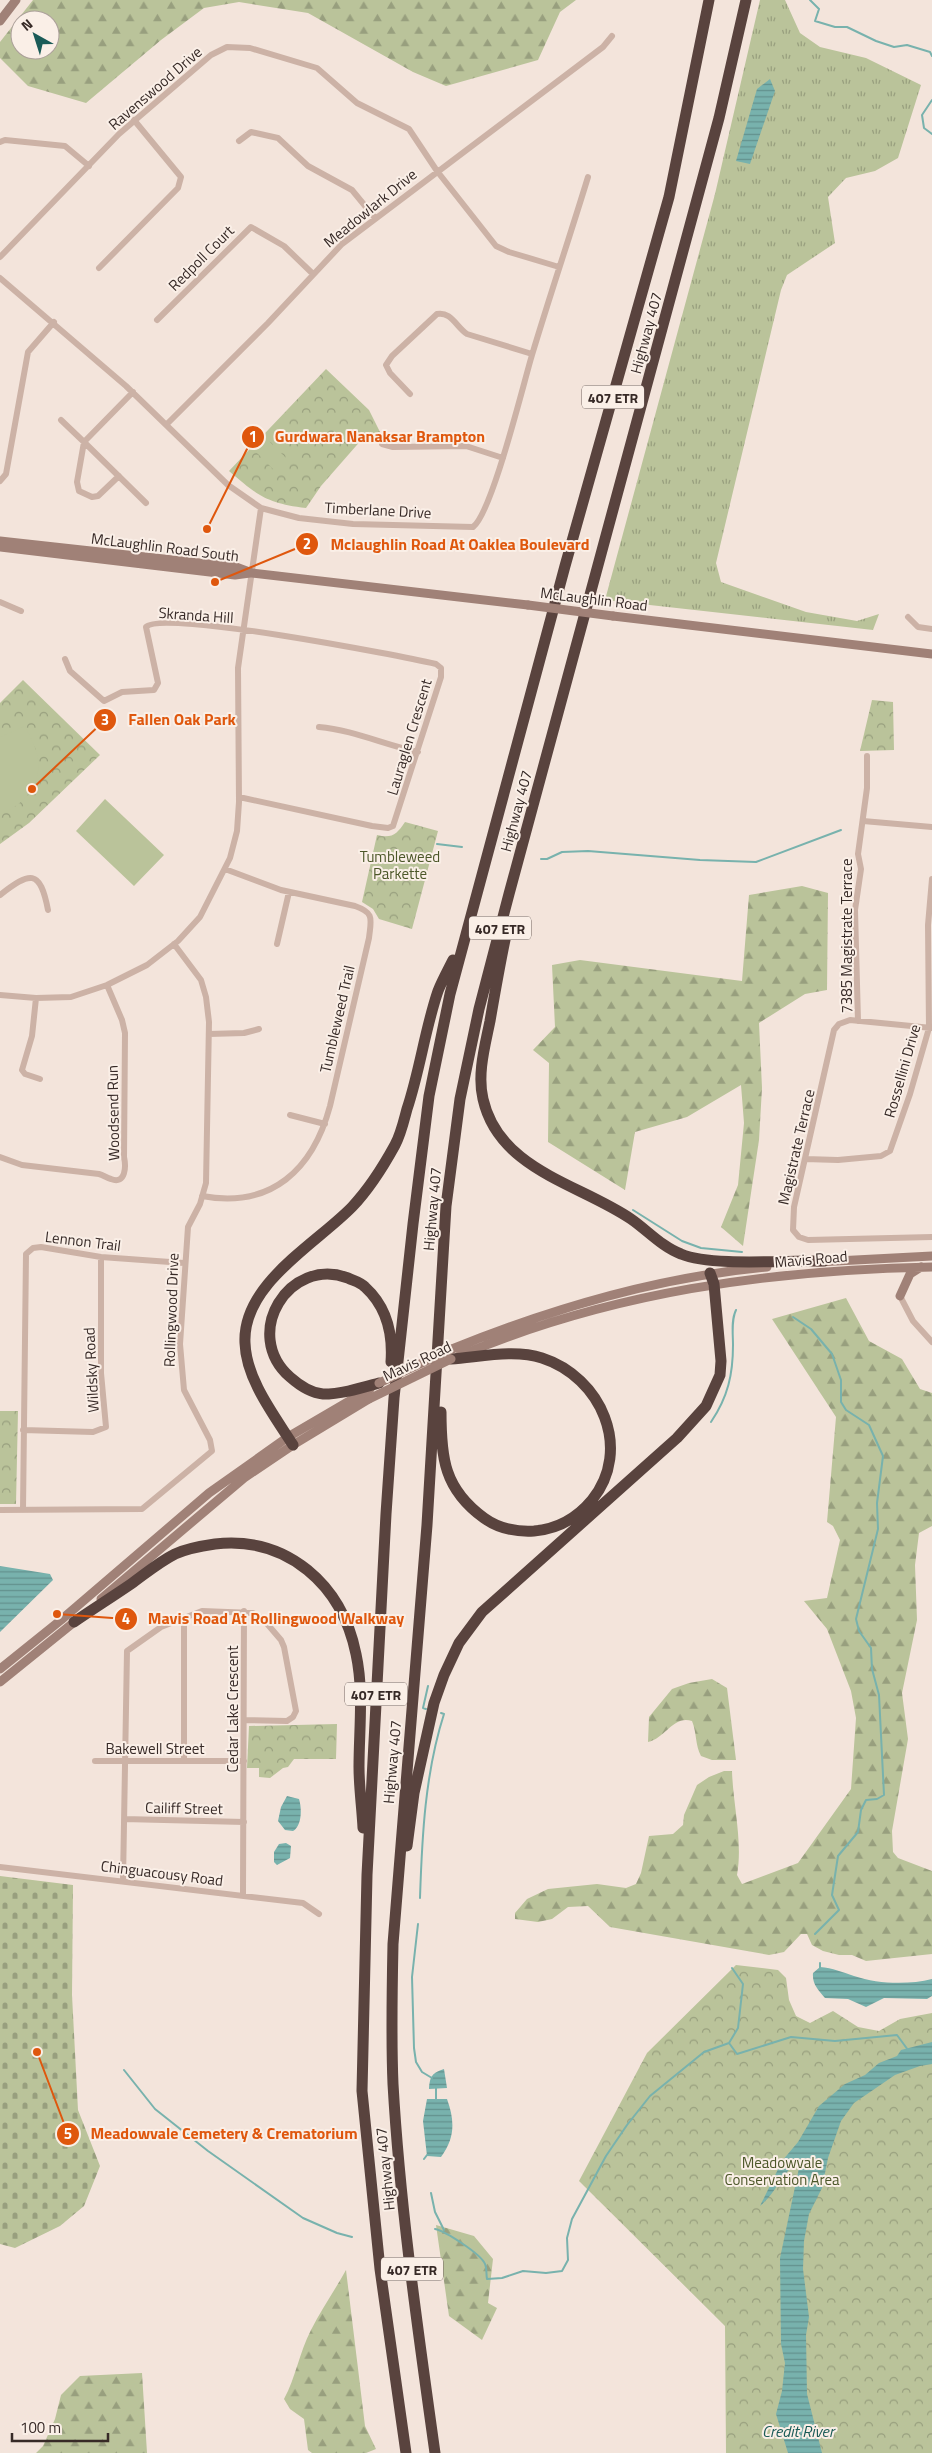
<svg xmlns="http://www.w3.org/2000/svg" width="932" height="2453" font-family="'Titillium Web',sans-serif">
<defs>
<pattern id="grass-tufts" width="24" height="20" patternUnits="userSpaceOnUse" patternTransform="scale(1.25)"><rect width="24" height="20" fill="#bac39a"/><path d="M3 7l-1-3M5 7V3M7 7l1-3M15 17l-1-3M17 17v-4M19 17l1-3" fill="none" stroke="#989f7e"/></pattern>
<pattern id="forest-firs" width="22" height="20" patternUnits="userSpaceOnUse" patternTransform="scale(1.25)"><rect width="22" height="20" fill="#bac39a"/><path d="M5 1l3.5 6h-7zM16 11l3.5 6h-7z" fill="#989f7e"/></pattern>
<pattern id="cemetery-stones" width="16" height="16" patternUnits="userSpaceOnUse" patternTransform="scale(1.25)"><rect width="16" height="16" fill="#bac39a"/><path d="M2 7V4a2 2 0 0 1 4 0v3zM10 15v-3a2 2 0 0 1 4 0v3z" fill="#989f7e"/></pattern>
<pattern id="park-crowns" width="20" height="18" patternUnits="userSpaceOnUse" patternTransform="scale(1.25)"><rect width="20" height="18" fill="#bac39a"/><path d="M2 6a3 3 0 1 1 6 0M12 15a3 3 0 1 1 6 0" fill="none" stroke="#989f7e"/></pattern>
<pattern id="water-rules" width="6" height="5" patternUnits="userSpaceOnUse" patternTransform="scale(1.25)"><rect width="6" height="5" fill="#78b2ad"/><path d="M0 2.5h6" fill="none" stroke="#63918d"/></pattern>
</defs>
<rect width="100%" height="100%" fill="#f3e4db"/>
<path fill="url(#grass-tufts)" d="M760,0H785L800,33L820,47L866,58L921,85L898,158L875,171L846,178L828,197L835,243L787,275L781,290L716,563L721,582L806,612L857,621L879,614L873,630L605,600L715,194Z"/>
<path fill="url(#forest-firs)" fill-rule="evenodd" d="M33,0H576L560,12L538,60L446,86L413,72L308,13L239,2L204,8L161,40L86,103L28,86L0,58V42ZM20,20H50V50H20Z
M802,886L828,893L827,990L805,994L759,1023L762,1088L759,1140L743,1246L721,1227L738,1185L744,1123L741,1085L687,1117L635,1132L625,1190L548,1142L549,1063L533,1050L555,1027L552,965L580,960L742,981L749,895Z
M846,1298L869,1341L902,1359L920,1389L932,1393V1526L919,1533L915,1565L917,1620L902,1693L908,1739L892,1831L893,1852L898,1858L932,1871V1954L866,1961L852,1955H839L823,1951L812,1945L807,1934H801L784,1952L769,1955L610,1927L588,1906L568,1907L552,1919L538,1922L515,1919V1913L527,1899L548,1889L597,1884L626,1888L636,1884L641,1873L649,1836L673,1834L683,1825L684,1815L697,1785L709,1777L724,1771H732C733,1805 743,1842 737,1875L742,1884L798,1863L851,1789L856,1718L851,1691L827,1629L804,1601L827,1598L840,1540L833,1526L827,1522L836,1417L772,1319Z
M712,1679L727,1688L736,1760H712L701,1756C695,1745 697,1733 692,1721C673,1715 666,1738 648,1742L649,1717L672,1689L689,1683Z
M436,2225L474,2236L493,2259L488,2303L497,2308L482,2340L449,2316Z
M346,2270L365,2426L376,2449L366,2453H312L308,2450L304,2419L290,2409L284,2399C296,2377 299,2353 311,2330C321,2310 335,2290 346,2270Z
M142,2373L147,2453H36L43,2446L55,2419L61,2395L80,2376Z"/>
<path fill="url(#cemetery-stones)" d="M0,1876L73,1885L72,1995L78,2110L100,2166L84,2206L60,2226L15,2248L0,2244Z"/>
<path fill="url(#park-crowns)" d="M326,369L369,410L381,434L372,439L363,438L321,486L306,508C267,503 258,496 229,471Z
M23,680L100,755L29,823L0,844V703Z
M872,700L893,702L894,750L860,751Z
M405,822L438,831L412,929L379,919L373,909L362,902L377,835C392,839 397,834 405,822Z
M0,1411H18L16,1504H0Z
M337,1724L336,1759H294L288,1767L283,1768L270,1778L259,1777V1768H247L249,1726Z
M736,1965L778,1970L786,1978L789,2000L796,2016L810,2023L833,2011L858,2027L879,2031L900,2019L932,2013V2453H726L725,2326L579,2181L647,2053Z"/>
<path fill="#bac39a" d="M266,438L286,458L274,470L254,450Z
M25,726C30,737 37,748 38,760C41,785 23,806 0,814V737Z
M105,799L164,855L134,886L76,831Z"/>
<path fill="url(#water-rules)" d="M770,79L775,91L750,164L736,161L757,89Z
M0,1566L50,1574L53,1580L0,1632Z
M287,1796L299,1799C302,1808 302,1826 293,1831L285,1830L278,1821L281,1807Z
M286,1843L291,1846L290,1858L277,1865L274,1862V1852L279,1844Z
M820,1967C833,1968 842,1972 854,1976C878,1984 908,1985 932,1979V1996L927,1999L884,1998L866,2007L848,1999L825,1998C818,1990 812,1984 813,1973Z
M932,2042V2064L920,2066L895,2075L854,2103L841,2121L828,2158L822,2188L809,2214L804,2241L803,2269L809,2317L806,2335L807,2394L822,2453H788L776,2414L782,2391L785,2363L781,2344L780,2258L799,2168L796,2163C781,2175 775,2194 760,2206L782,2161L798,2142L819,2106L845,2084L865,2075L879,2063L897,2056L901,2050Z
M444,2069L447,2088L429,2089C430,2076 432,2073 444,2069Z
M427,2099H447C455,2121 455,2138 441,2157L427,2156L423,2121Z"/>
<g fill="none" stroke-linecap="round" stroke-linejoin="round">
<path stroke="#78b2ad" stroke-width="2" d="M810,0L819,9L815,21L835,27H847L876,41L894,47L907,45L930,52L932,56
M932,100L922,115L924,128L932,134
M437,844L462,847
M541,859H547L562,852L588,851L700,860L756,862L841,830
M633,1210L682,1241L701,1248L742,1252
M793,1317L811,1329L832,1354L841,1380V1402L846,1410L869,1425L883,1456L877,1503L878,1529L856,1619L859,1631L871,1648L872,1669L879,1695L884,1795L877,1799L866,1800L861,1810L858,1832L838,1856L832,1895L839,1910L815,1934
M711,1422C728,1397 733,1374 733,1345C733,1334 731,1320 736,1310
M426,1709L423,1708L428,1686
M420,1898C422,1837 425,1773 444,1714L441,1713
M418,1924L412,1977L414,2048L416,2062L422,2072L432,2078
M820,1969V1963
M729,2043L737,2054L791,2037L835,2041L897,2035L908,2050
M124,2070L155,2109L208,2151L303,2218L337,2233L352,2237
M436,2100V2087
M424,2159L427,2155
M431,2193L435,2212L444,2230
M435,2229C445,2231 481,2254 485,2264C487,2268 486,2274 487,2279L502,2278L523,2271L546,2273L562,2271L568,2260L567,2238L572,2219L606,2156L627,2125L650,2096L704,2052L729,2043L738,2028L743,1984L732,1968"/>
<path stroke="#ccb2a6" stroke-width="6" d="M239,141L251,132L278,138L308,166L352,190L375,218
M0,142L5,140L65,146L89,166
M0,257L119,134L211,55L227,47L250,48L317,68L357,103L409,129L437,171L496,246L509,252L559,267
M99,268L178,188L181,177L134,120
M0,278L126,386L228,485L261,508L299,518L353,524L473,527C492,513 523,385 532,355C550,295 570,236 588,177
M157,320L251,227L284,246L312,273
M133,392L84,442L146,503
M410,394L390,373L386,365L392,356L437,314C451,311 457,328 467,334L532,354
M61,420L84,442L77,482L79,491L92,497L98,496L119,476
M166,425L268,323L342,244L603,47L612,36
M382,444L393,447L466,446L503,458
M0,481L6,474L28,352L54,322
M0,602L21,611
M908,617L918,627L932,629
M65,659L70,671L104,701L122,692L154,690L158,683L146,627C161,609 401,656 436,664L441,668V677L393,826L388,828L372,826L239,797
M319,727C353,730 385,745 418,752
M863,821L932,827
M0,895C30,872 40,868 48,910
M277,944L289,892
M0,995L36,998L71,997L107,985L147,965L178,941L200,917L230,858L237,831L239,802L238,668L261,508
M36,998L32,1036L22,1070L25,1074L40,1079
M858,1021L855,910L861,869L858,854L867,788V756
M932,1028L850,1020L839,1024L834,1030L794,1207L793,1230L799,1237L808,1240L932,1237
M209,1034L244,1033L259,1029
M290,1115L325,1124
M0,1157L22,1165L99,1174C103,1175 107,1178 111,1179C126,1185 126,1166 124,1157L125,1033L122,1020L107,985
M805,1159L838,1160L881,1156L890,1151L910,1094L929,1028L928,925L932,879
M202,1196C272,1209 313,1169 330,1106L369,938C371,919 375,913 355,906L281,890L225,869
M900,1296L913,1321L932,1342
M23,1430L93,1432L106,1427L101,1373V1257
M0,1510L142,1509L212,1451L210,1440L184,1390L180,1344L188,1227L200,1204L206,1183L209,1022L206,997L201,980L174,944
M23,1510L26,1254L33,1248L41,1247L101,1257L184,1263
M184,1617V1761
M95,1761H244
M124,1819L244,1822
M0,1867L303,1903L319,1914
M123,1881L127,1651L161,1627L202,1611L253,1613L263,1619L281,1640L284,1647L296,1711L293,1717L287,1721L244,1720
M243,1895L244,1611"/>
<path stroke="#a08177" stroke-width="9" d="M0,21L16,0
M0,541L236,567L252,573L528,605
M0,547L235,575L250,573
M613,616L932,654
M817,1262L932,1256
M900,1296L910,1274L921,1267
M452,1349C553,1308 659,1277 767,1267
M459,1356C611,1292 768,1270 932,1267
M101,1599L244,1478L293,1445L369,1399
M0,1669L61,1620L209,1493L288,1437L370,1389
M0,1682L78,1619"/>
<path stroke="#59433e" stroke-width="11" d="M506,935C500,963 495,992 490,1021C485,1046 477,1074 483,1099C499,1170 580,1184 631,1219C647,1230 662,1247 681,1254C712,1267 787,1260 824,1261
M379,1383C361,1388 342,1394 323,1394C311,1393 299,1385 290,1377C241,1334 289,1256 348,1278C354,1281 360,1282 365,1287C387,1307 393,1334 391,1362
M441,1412C441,1458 444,1489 484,1518C499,1529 516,1532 534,1531C558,1529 577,1518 592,1500C633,1449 601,1377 542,1358C514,1349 480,1357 451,1359
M293,1445C274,1415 246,1379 245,1343C242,1284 316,1244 352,1207C369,1189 383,1167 395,1145C401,1134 404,1120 407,1109C420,1070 425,1029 438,991C442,981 448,970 453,960
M74,1622C93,1609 112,1597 131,1584C145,1574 159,1562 175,1554C188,1548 201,1546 215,1544C288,1536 342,1585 356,1654C364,1691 359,1730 359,1767C359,1787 362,1808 363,1828
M407,1846L414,1793L434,1703L444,1675L459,1643L482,1612L677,1438L706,1406L720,1375L721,1361L714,1284L710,1273
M406,2453L380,2269L362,2091L367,1875L386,1514L394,1398L413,1224L429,1096L450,994L565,566L669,197L709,0
M435,2453C418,2331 400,2207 393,2084C391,2037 392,1991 393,1944L427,1525L446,1206L460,1099L479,1009L509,894L719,118L746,0"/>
<path stroke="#a08177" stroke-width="9" d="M528,605L613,616
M379,1383L452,1349
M369,1399L451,1359"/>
</g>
<g text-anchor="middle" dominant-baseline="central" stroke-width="4" stroke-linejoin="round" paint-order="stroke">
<g fill="#faefe7" stroke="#726561" stroke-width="1">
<rect x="582" y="385.5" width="62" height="23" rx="4"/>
<rect x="469" y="916.5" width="62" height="23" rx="4"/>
<rect x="345" y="1682.5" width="62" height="23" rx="4"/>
<rect x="381" y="2257.5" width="62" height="23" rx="4"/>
</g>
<g font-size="14" font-weight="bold" fill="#372a27">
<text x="613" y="397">407 ETR</text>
<text x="500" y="928">407 ETR</text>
<text x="376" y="1694">407 ETR</text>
<text x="412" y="2269">407 ETR</text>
</g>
<g font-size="15" fill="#372a27" stroke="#faefe7">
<text transform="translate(155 88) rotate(-41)">Ravenswood Drive</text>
<text transform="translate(370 208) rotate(-39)">Meadowlark Drive</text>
<text transform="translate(201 258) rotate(-45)">Redpoll Court</text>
<text transform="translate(646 333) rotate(-75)">Highway 407</text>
<text transform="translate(378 510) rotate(3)">Timberlane Drive</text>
<text transform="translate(165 547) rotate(7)">McLaughlin Road South</text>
<text transform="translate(594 599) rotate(7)">McLaughlin Road</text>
<text transform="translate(196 615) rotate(4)">Skranda Hill</text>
<text transform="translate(409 737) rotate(-73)">Lauraglen Crescent</text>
<text transform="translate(516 811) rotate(-75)">Highway 407</text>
<text transform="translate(846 936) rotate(-90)">7385 Magistrate Terrace</text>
<text transform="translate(337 1019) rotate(-77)">Tumbleweed Trail</text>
<text transform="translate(902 1071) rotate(-74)">Rossellini Drive</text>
<text transform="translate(113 1113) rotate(-91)">Woodsend Run</text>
<text transform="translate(796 1147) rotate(-77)">Magistrate Terrace</text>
<text transform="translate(432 1209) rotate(-85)">Highway 407</text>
<text transform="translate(83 1241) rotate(7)">Lennon Trail</text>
<text transform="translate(811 1259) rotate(-5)">Mavis Road</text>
<text transform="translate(171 1310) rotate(-88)">Rollingwood Drive</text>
<text transform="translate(417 1361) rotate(-25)">Mavis Road</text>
<text transform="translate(91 1370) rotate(-93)">Wildsky Road</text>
<text transform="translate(232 1709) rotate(-90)">Cedar Lake Crescent</text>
<text x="155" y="1748">Bakewell Street</text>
<text transform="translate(392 1762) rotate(-85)">Highway 407</text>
<text transform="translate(184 1808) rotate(1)">Cailiff Street</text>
<text transform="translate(162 1873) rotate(7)">Chinguacousy Road</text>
<text transform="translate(385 2169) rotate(-96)">Highway 407</text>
</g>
<g font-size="15" fill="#4c5729" stroke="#faefe7">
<text x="400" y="856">Tumbleweed<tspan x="400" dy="17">Parkette</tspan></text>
<text x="782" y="2162">Meadowvale<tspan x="782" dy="17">Conservation Area</tspan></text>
</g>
<g font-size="16" font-style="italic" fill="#1a5b57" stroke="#faefe7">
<text x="798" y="2431">Credit River</text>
</g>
</g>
<path fill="none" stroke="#df570d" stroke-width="2" d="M207 529L253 437M215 582L307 544M32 789L105 720M57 1614L126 1619M37 2052L68 2134"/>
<g fill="#df570d" stroke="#faefe7" stroke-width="2">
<circle cx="207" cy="529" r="5"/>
<circle cx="215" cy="582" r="5"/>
<circle cx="32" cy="789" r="5"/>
<circle cx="57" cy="1614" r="5"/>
<circle cx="37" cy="2052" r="5"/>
<circle cx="253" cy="437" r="12"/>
<circle cx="307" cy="544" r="12"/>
<circle cx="105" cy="720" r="12"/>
<circle cx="126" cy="1619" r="12"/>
<circle cx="68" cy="2134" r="12"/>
</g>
<g font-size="15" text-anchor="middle" font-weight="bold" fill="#fff">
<text x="253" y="442">1</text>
<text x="307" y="549">2</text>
<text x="105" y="725">3</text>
<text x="126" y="1624">4</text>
<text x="68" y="2139">5</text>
</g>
<g font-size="16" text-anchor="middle" font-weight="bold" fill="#df570d" stroke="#faefe7" stroke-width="4" stroke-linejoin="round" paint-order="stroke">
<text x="380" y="442">Gurdwara Nanaksar Brampton</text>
<text x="460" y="550">Mclaughlin Road At Oaklea Boulevard</text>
<text x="182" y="725">Fallen Oak Park</text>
<text x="276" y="1624">Mavis Road At Rollingwood Walkway</text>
<text x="224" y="2139">Meadowvale Cemetery &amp; Crematorium</text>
</g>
<g transform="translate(35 35) rotate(321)"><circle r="24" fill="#faefe7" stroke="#aca09a"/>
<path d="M0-4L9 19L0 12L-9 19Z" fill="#1a5b57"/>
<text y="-8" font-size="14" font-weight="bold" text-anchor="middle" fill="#372a27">N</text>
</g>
<path d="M12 2433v8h96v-8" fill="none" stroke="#372a27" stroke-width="2.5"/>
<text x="20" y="2433" font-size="15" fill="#372a27" stroke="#faefe7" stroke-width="4" paint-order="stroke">100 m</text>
</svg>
